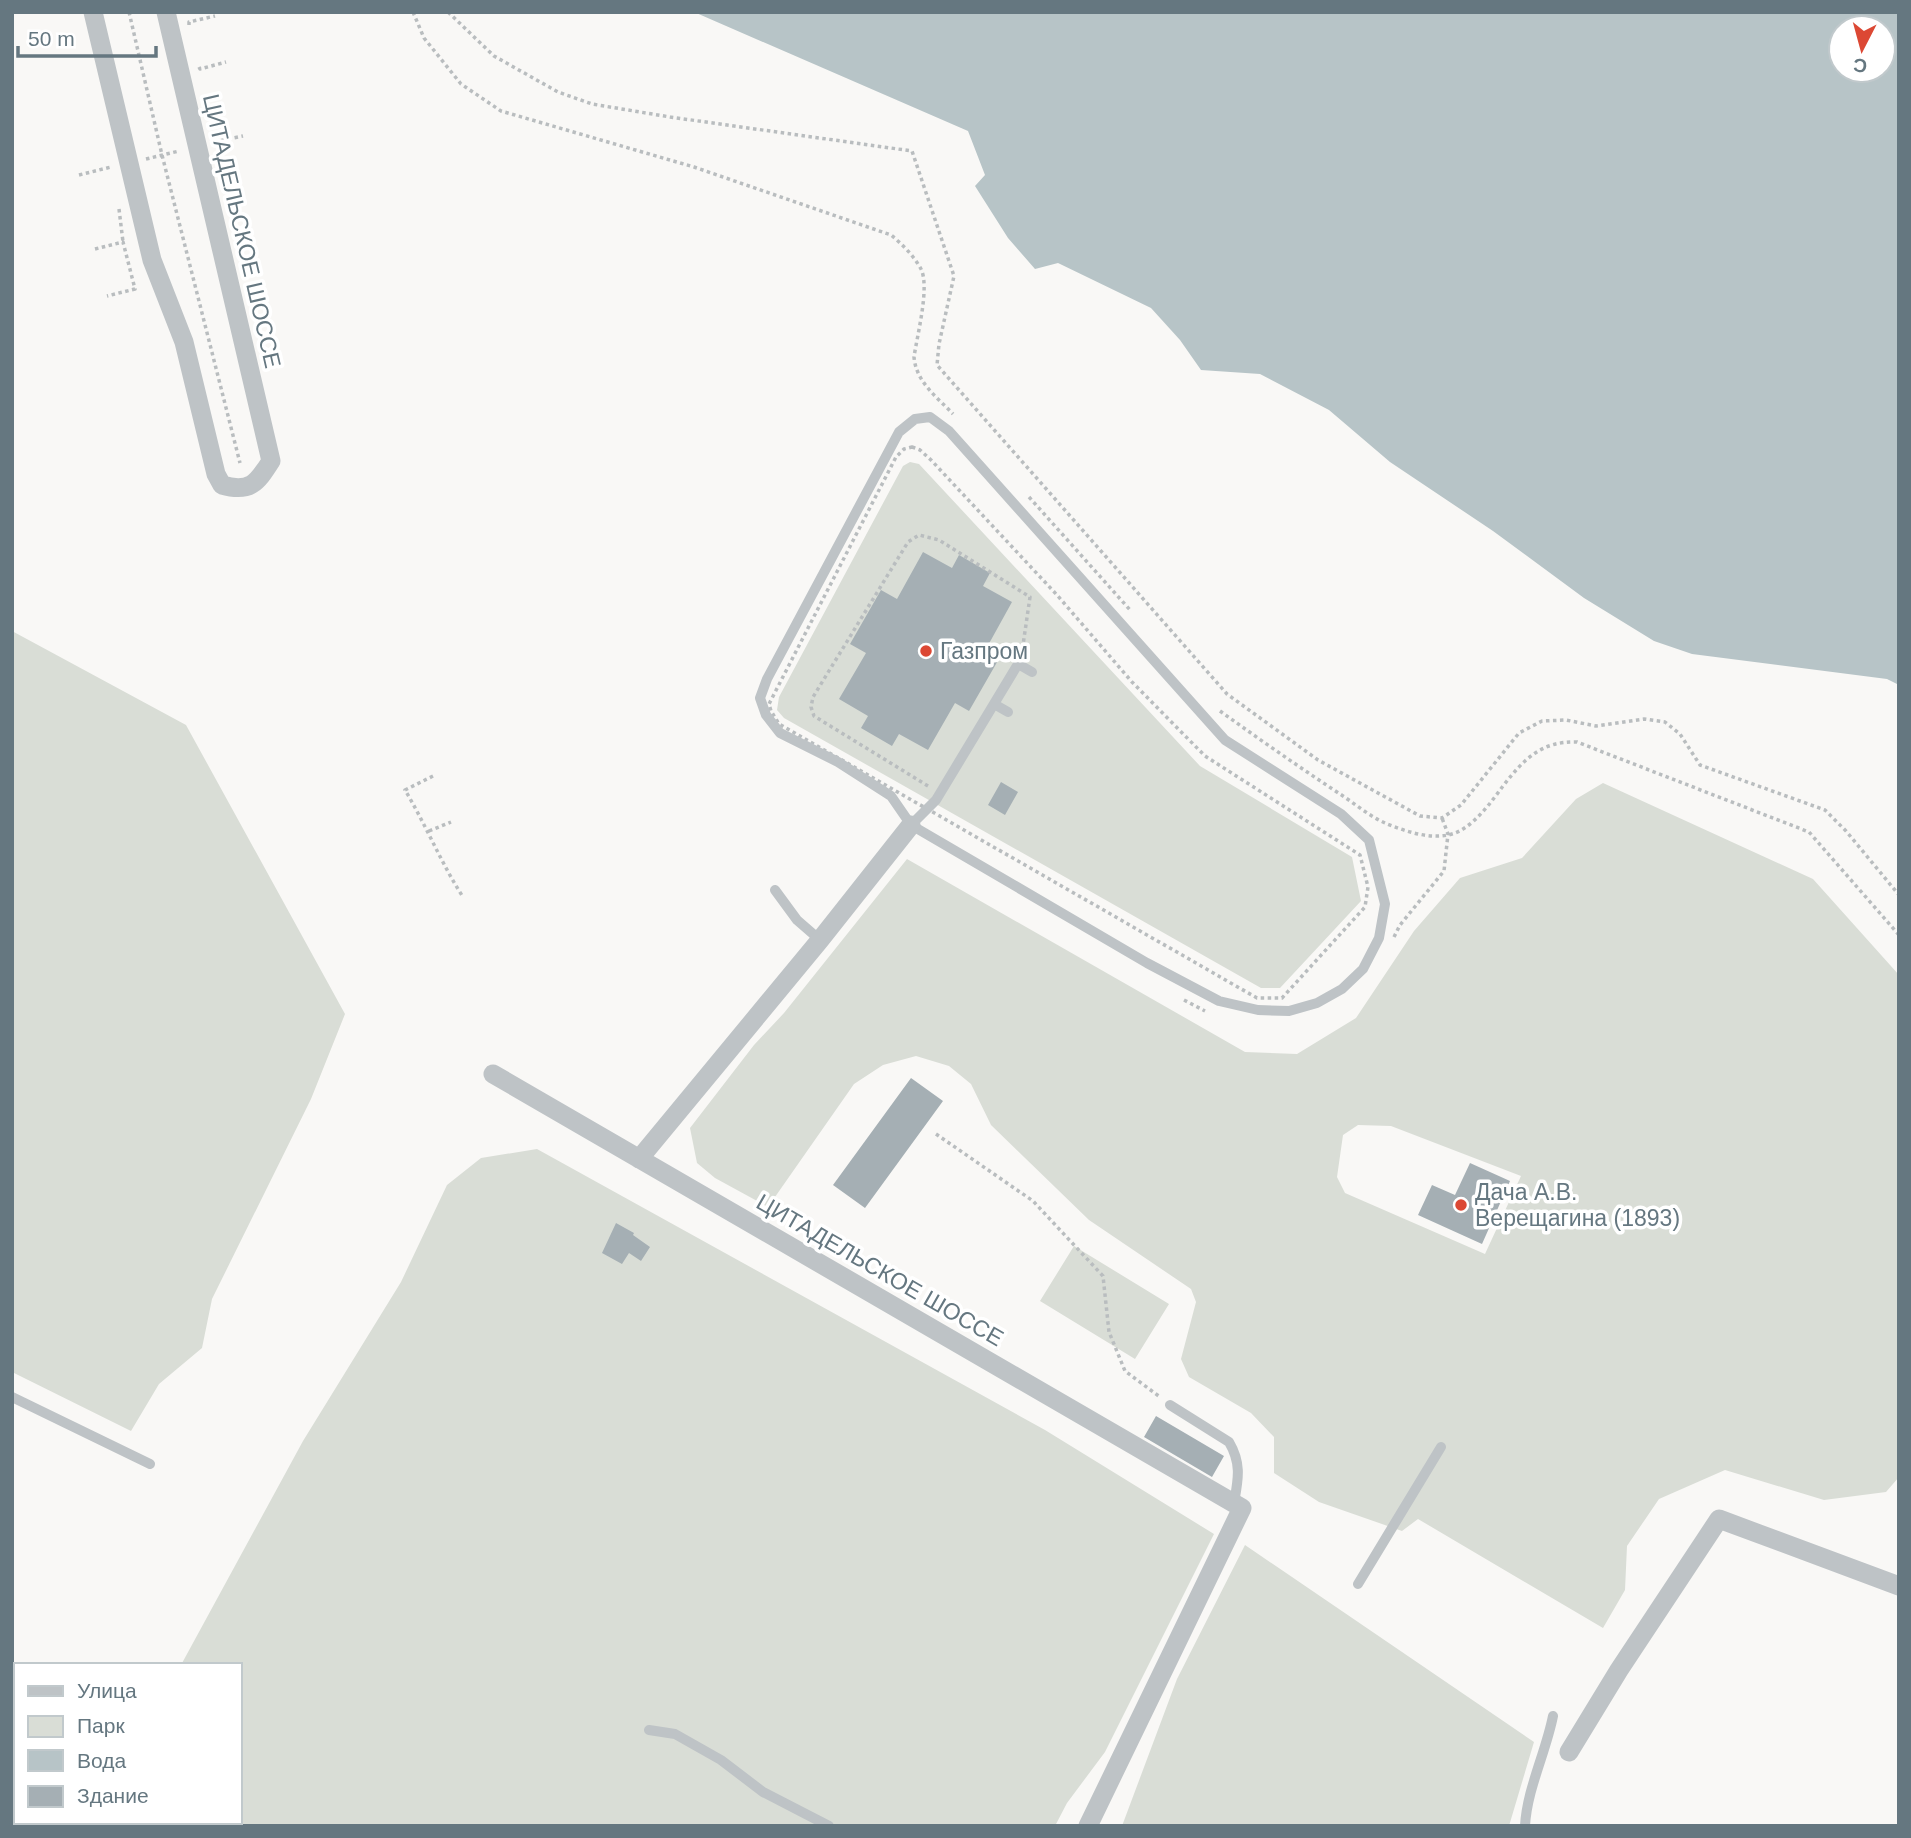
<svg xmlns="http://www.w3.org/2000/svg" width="1911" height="1838" font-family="Arial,sans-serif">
<rect width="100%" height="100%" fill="#f9f8f6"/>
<path fill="#d9ddd6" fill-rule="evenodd" d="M910,462L919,464L1200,766L1352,857L1361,901L1280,988H1261L784,718L777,710L779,697L903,466Z
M12,631L186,725L345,1014L311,1099L212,1299L202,1348L159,1384L131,1431L12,1372Z
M1603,783L1813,879L1899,975V1477L1886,1492L1824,1500L1725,1470L1659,1499L1627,1546L1625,1590L1603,1628L1418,1519L1402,1531L1319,1502L1274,1473V1437L1251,1413L1189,1377L1181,1359L1196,1302L1191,1289L1089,1220L991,1125L971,1084L949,1066L916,1056L883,1065L854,1084L768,1207L715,1178L697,1163L690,1128L754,1045L784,1013L907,859L1245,1052L1297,1054L1356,1018L1414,931L1460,878L1522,858L1576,799ZM1358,1125L1391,1126L1521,1176L1485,1254L1345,1193L1337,1177L1343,1135Z
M537,1149L1045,1430L1214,1534L1105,1752L1067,1803L1055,1826H92L94,1822H240V1665H181L303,1441L401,1282L447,1185L481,1158Z
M1074,1246L1169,1304L1135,1359L1040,1301Z
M1245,1545L1534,1742L1509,1826H1122L1177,1679Z"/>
<path fill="#b7c4c7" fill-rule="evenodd" d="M694,12H1899V685L1887,679L1692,654L1654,641L1584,598L1493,531L1390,462L1329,410L1260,374L1201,370L1180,340L1151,308L1058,263L1035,269L1008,238L975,186L985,175L968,131ZM1841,28H1883V70H1841Z"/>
<path fill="#a5afb4" d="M923,552L952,568L959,555L990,573L983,586L1012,602L986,649L1000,657L969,711L955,703L928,750L899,734L892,746L861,728L868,716L839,699L866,653L850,644L881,590L897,599Z
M1001,782L1018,792L1005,815L988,805Z
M911,1078L943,1101L865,1208L833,1185Z
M1470,1163L1510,1181L1482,1244L1418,1215L1432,1185L1455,1195Z
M616,1223L634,1233L633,1235L650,1247L641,1261L629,1253L622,1264L602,1253Z
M1156,1416L1224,1456L1212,1477L1144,1437Z"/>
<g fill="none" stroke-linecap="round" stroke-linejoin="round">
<path stroke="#b9bdbf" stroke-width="3.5" stroke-dasharray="3.5 3.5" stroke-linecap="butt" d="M129,12L162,155L240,463
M413,12L424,38L461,84L501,111L694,167L891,235C902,244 914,256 921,269C930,287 917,336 914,357C916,382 937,397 953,414
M448,12L494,56L558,92L592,104L670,117L912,151L954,276L939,344L937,365L1227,694L1318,760L1420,816L1442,818L1461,805L1519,733L1542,721L1566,720L1596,726L1644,719L1665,722L1680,734L1700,765L1825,810L1846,831L1899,895
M189,25V22L215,16
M199,67L200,69L226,62
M214,142L243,136
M146,159L179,151
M79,175L111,167
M119,209L123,242
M95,249L123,242L135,289L107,296
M912,447L920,450L931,460L1057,595L1132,682L1205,756L1360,855L1368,887L1365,907L1282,998H1257L779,724L771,711L769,704L896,457L904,449Z
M1029,497L1131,611
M1220,711C1259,739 1299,767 1340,794C1354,803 1369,816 1385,823C1407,832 1440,844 1463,829C1479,819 1492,801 1503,786C1524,759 1541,741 1577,742L1809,832L1899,935
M433,776L405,790C426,825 441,863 463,897
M928,786L814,716L811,707L813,697L908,542L919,535L939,540L1030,597L1022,652
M429,831L451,822
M1394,937L1400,925L1444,871L1448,834L1442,818
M1184,1000L1205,1011
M936,1134L1033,1201L1103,1276L1109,1332L1125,1371L1160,1397"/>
<path stroke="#bec3c6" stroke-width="10" d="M930,417L949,431L1225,740L1341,814L1369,840L1385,904L1379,938L1363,969L1342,989L1317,1003L1289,1011L1258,1010L1219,1001L1147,963L911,825L891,796L838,762L780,733L766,715L760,698L767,679L899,432L915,419Z
M994,704L1008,712
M911,825L936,800L1018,664L1032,672
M775,890L797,920L820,940
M12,1397L150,1464
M1170,1405L1229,1442C1242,1464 1238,1480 1234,1503
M1358,1584L1441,1447
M649,1730L675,1734L721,1760L763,1792L829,1826
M1525,1826C1527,1789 1546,1752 1553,1716"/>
<path stroke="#bec3c6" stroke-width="19" d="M93,12L152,260L184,342L216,474L222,485C250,493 257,483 271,461L166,12
M493,1074L1242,1508L1088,1826
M639,1159L820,940L911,825
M1569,1752L1619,1670L1719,1519L1899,1586"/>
</g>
<g fill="#dc4834" stroke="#fff" stroke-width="2.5">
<circle cx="926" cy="651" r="7"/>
<circle cx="1461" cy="1205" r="7"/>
</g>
<g text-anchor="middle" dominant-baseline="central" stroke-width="7" stroke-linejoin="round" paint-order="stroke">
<g font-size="23" fill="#657780" stroke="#fff">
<text transform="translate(242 231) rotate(77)">ЦИТАДЕЛЬСКОЕ ШОССЕ</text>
<text transform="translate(880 1270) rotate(30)">ЦИТАДЕЛЬСКОЕ ШОССЕ</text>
</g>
<g font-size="23" fill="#657780" stroke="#fff" text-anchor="start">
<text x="940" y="651">Газпром</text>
<text x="1475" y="1192">Дача А.В.<tspan x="1475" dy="26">Верещагина (1893)</tspan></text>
</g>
</g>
<rect width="1911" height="1838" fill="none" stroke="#657780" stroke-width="28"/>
<rect x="14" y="1663" width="228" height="161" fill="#ffffff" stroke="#c1c9cc" stroke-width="2"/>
<rect x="28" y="1686" width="35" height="10" fill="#bec3c6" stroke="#c1c9cc" stroke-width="2"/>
<text x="77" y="1698" font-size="21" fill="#657780">Улица</text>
<rect x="28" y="1716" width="35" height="21" fill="#d9ddd6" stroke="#c1c9cc" stroke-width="2"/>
<text x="77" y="1733" font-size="21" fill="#657780">Парк</text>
<rect x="28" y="1750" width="35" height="21" fill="#b7c4c7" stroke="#c1c9cc" stroke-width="2"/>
<text x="77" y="1768" font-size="21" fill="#657780">Вода</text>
<rect x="28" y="1786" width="35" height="21" fill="#a5afb4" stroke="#c1c9cc" stroke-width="2"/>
<text x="77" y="1803" font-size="21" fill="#657780">Здание</text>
<g transform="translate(1862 49) rotate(186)"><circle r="33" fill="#ffffff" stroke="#c1c9cc" stroke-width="2"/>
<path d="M0-5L12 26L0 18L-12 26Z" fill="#dc4834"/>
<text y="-10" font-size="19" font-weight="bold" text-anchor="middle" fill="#657780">С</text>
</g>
<path d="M18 46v10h138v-10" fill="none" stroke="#657780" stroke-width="3.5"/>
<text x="28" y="46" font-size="21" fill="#657780" stroke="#ffffff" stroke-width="5" paint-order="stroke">50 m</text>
</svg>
